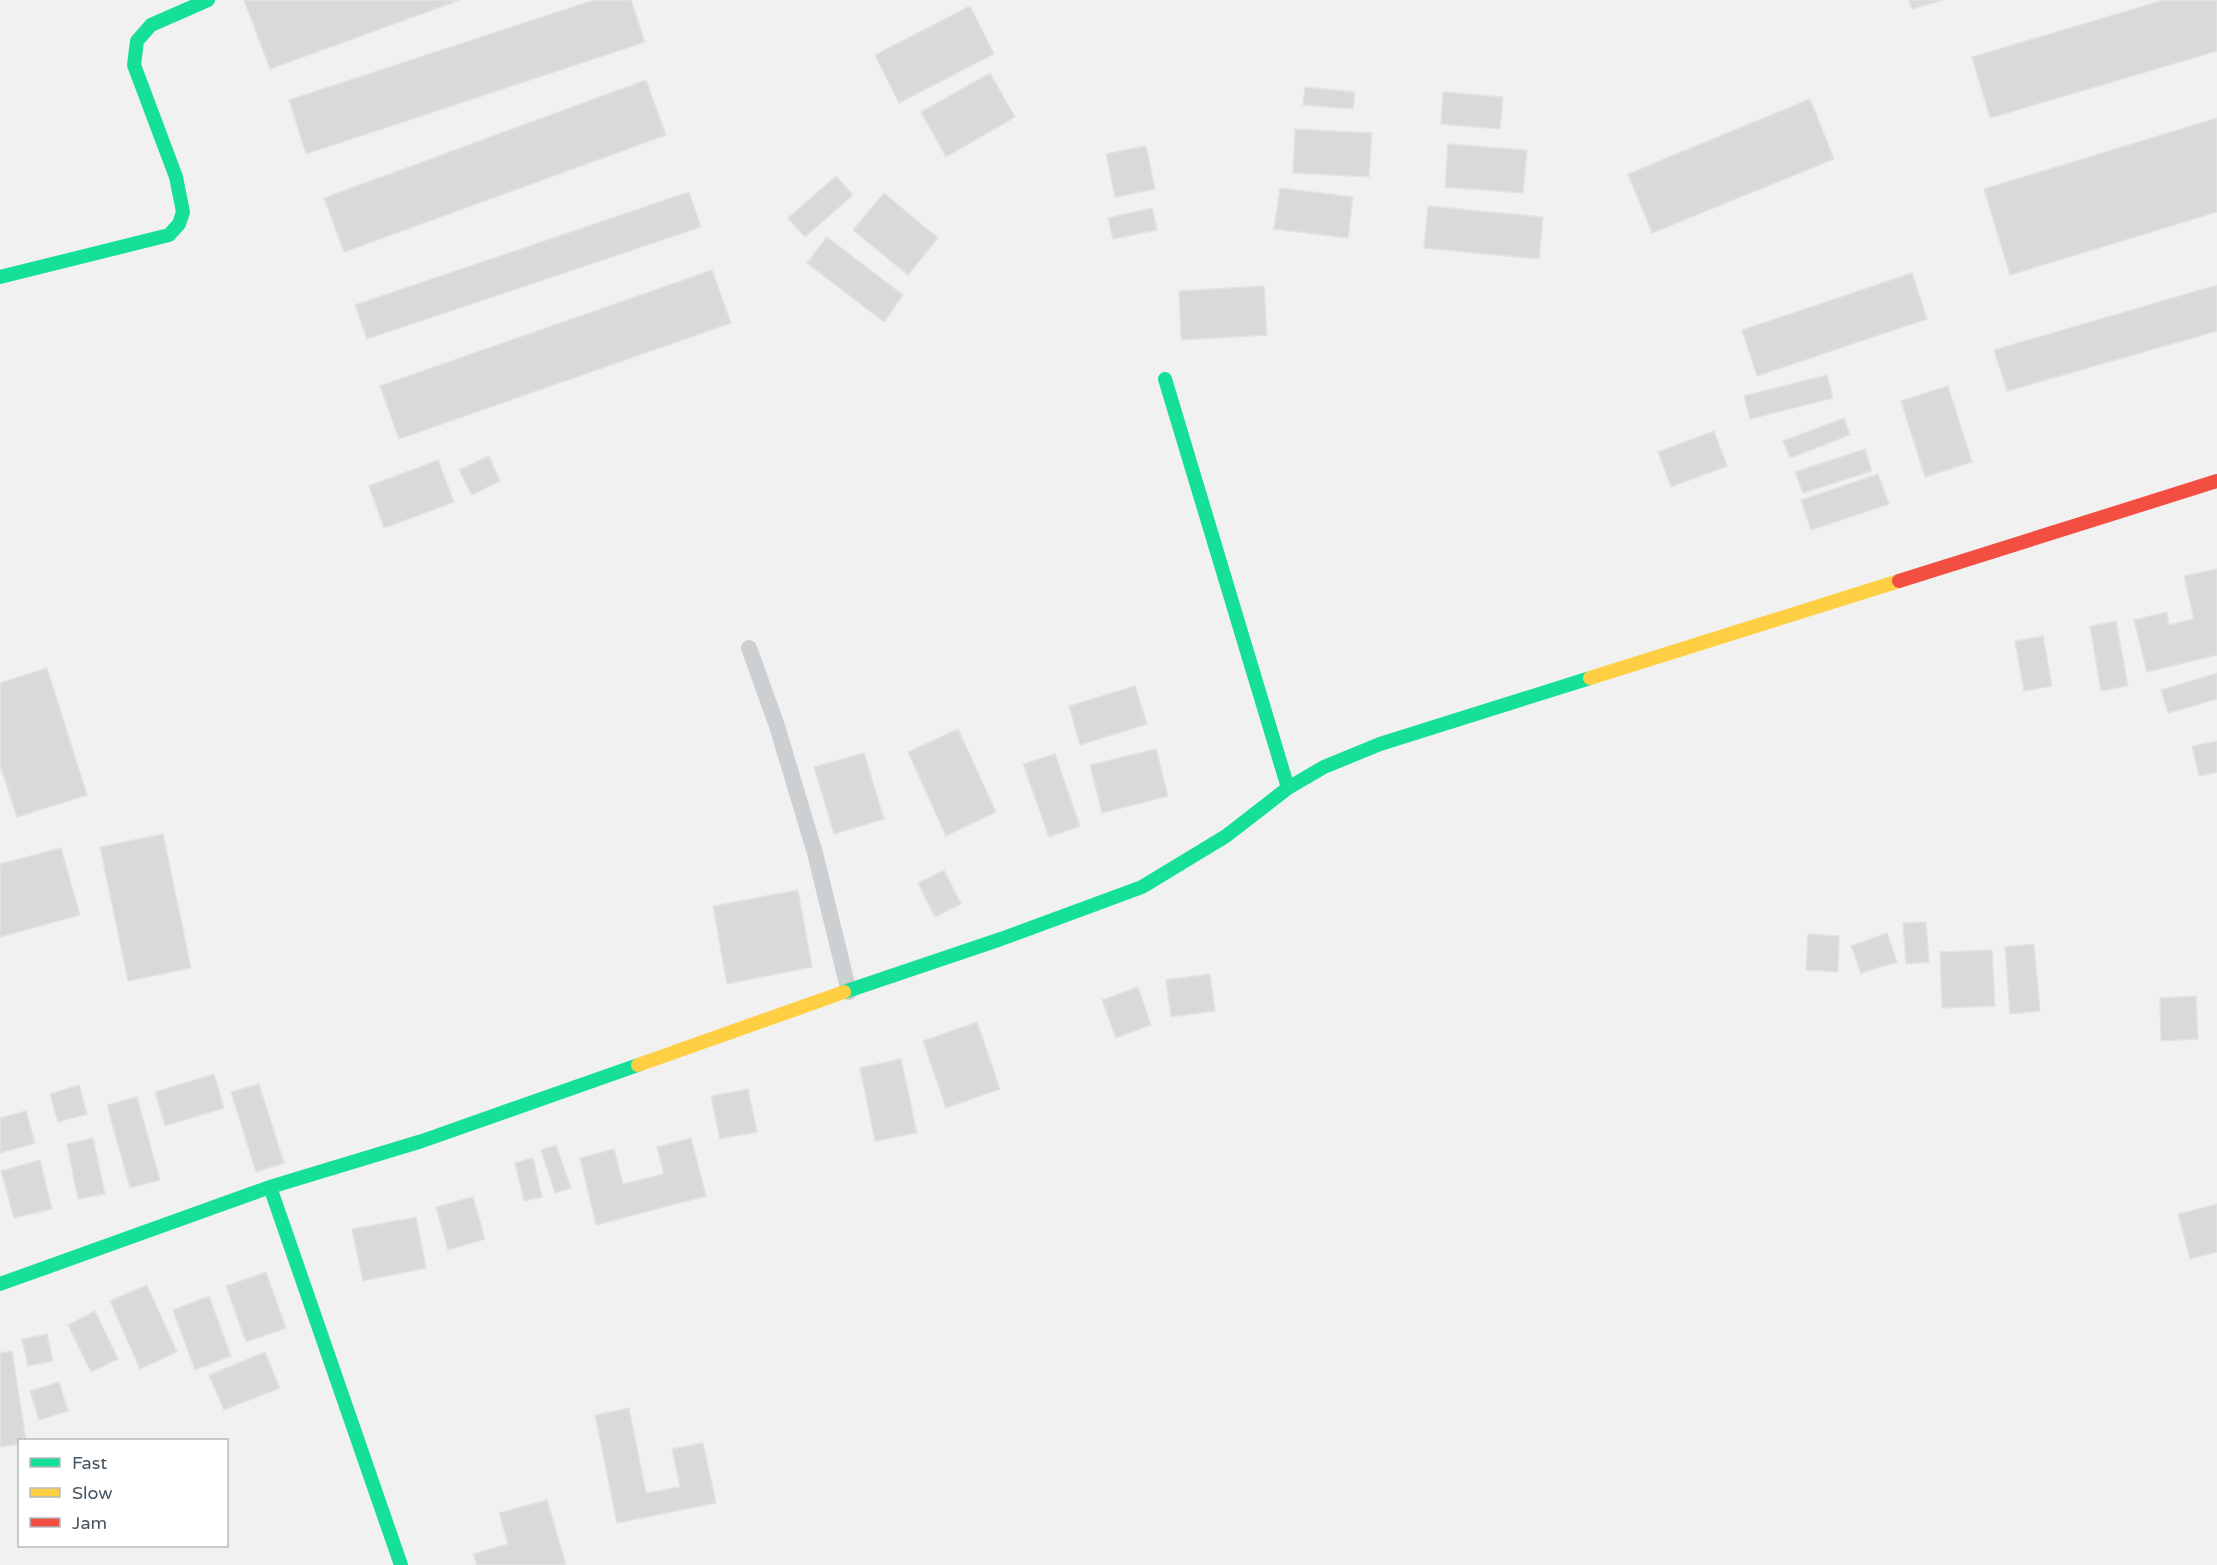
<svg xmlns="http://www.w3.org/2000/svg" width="2217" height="1565" font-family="'Varela Round',sans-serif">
<rect width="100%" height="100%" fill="#f2f1f1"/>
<path fill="#d9d9db" stroke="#e3e3e4" stroke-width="1.5" d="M244,0H460L270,69Z
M594,0H631L645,42L306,154L289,100Z
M1909,0H1943L1912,9Z
M2164,0H2217V51L1990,118L1972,57Z
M970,6L994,54L899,103L875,55Z
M990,73L1015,117L946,157L921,112Z
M646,80L666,135L344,252L324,198Z
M1305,87L1355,92L1353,109L1303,105Z
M1443,92L1503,97L1500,129L1441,124Z
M1810,99L1834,159L1652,233L1628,174Z
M2217,118V212L2010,275L1984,189Z
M1295,129L1372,133L1369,177L1293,173Z
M1448,144L1527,150L1523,193L1445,187Z
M1146,146L1155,189L1115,197L1106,154Z
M836,176L853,195L805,237L788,218Z
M1280,188L1353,197L1348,238L1274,229Z
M689,192L701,227L367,339L355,305Z
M884,193L938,238L908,275L853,230Z
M1428,206L1543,217L1539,259L1424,248Z
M1152,208L1157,230L1113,239L1108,218Z
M827,237L903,295L884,322L807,263Z
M712,270L731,323L399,439L380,386Z
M1912,273L1927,319L1757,376L1742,330Z
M2217,285V331L2007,391L1994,350Z
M1264,286L1267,335L1181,340L1179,291Z
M1827,375L1833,398L1750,419L1744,396Z
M1948,386L1972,462L1925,477L1901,401Z
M1844,418L1850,435L1790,458L1783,441Z
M1714,431L1727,466L1671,487L1658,452Z
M1865,449L1872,471L1803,493L1795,472Z
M489,456L500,481L472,495L459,470Z
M438,460L454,502L384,528L369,486Z
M1878,474L1889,504L1811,530L1801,500Z
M2217,569V655L2147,672L2134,620L2167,612L2169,625L2194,619L2184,576Z
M2116,621L2128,686L2101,691L2090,626Z
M2043,636L2052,686L2024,691L2015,641Z
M47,668L87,795L17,817L0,765V683Z
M2217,673V699L2168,713L2161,690Z
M1135,686L1147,724L1080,745L1069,706Z
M958,729L996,812L946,836L908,752Z
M2217,741V772L2199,776L2192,746Z
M1156,749L1168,796L1102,813L1090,765Z
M864,753L884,819L834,834L814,767Z
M1055,754L1080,826L1049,837L1023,764Z
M163,834L191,968L128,981L100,847Z
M61,848L80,915L0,937V864Z
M944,870L961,904L935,917L918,883Z
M798,890L812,967L727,984L713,906Z
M1926,922L1929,962L1906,964L1903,923Z
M1887,933L1897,962L1861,973L1851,946Z
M1808,934L1839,936L1838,972L1806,970Z
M2034,944L2040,1011L2010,1014L2005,947Z
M1992,950L1995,1006L1942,1008L1940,952Z
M1210,974L1215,1011L1171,1017L1166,980Z
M1138,987L1151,1025L1116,1038L1102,1000Z
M2196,996L2198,1039L2161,1041L2160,998Z
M977,1022L1000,1089L946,1108L923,1041Z
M901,1059L917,1133L875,1141L860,1068Z
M214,1074L224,1108L165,1126L155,1092Z
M259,1084L284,1163L256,1172L231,1092Z
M79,1085L87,1114L58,1122L50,1094Z
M748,1089L757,1132L720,1139L711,1096Z
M137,1097L160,1180L130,1188L107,1105Z
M26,1111L35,1143L0,1153V1118Z
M93,1138L105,1194L78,1199L67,1144Z
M691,1138L706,1196L596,1225L580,1158L614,1149L623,1184L664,1174L657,1147Z
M556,1145L571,1188L555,1193L541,1150Z
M533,1158L542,1197L524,1201L515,1163Z
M40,1160L52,1209L14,1218L1,1171Z
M473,1197L485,1239L448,1250L436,1207Z
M2217,1204V1252L2190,1259L2178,1214Z
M416,1217L426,1268L363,1281L352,1229Z
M266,1272L286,1328L246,1342L226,1286Z
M147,1285L177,1352L140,1369L110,1301Z
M209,1296L231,1356L195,1370L173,1310Z
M95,1311L118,1359L91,1372L68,1325Z
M47,1334L53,1361L28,1366L22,1339Z
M12,1351L26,1440H20V1444L0,1447V1353Z
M265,1352L280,1388L224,1410L209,1375Z
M59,1382L68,1411L39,1420L30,1391Z
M629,1408L646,1493L680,1487L672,1449L703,1443L716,1503L617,1523L595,1415Z
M547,1500L566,1565H477L473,1554L508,1544L499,1513Z"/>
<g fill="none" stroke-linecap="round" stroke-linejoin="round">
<path stroke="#cdd0d3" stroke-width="16" d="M749,648L777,726L815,853L849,992"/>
<path stroke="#16e098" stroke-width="14" d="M0,277L169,235L179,224L183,212L176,177L134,65L137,41L151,25L208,0
M1165,379L1288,788
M844,992L1001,939L1142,887L1226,836L1288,788L1324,767L1380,744L1590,678
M270,1187L401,1565
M0,1284L270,1187L422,1141L638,1065"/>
<path stroke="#ffcf43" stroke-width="14" d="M1590,678L1899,581
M638,1065L844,992"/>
<path stroke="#f24e42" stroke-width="14" d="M1899,581L2217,481"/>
</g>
<rect x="18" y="1439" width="210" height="108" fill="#ffffff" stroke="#b5bbbf" stroke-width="1.5"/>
<rect x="30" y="1458" width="30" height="9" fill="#16e098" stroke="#b5bbbf" stroke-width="1.5"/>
<text x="72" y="1469" font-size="18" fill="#465460">Fast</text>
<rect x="30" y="1488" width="30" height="9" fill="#ffcf43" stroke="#b5bbbf" stroke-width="1.5"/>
<text x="72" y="1499" font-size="18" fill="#465460">Slow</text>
<rect x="30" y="1518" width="30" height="9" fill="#f24e42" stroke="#b5bbbf" stroke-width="1.5"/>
<text x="72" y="1529" font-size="18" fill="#465460">Jam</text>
</svg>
